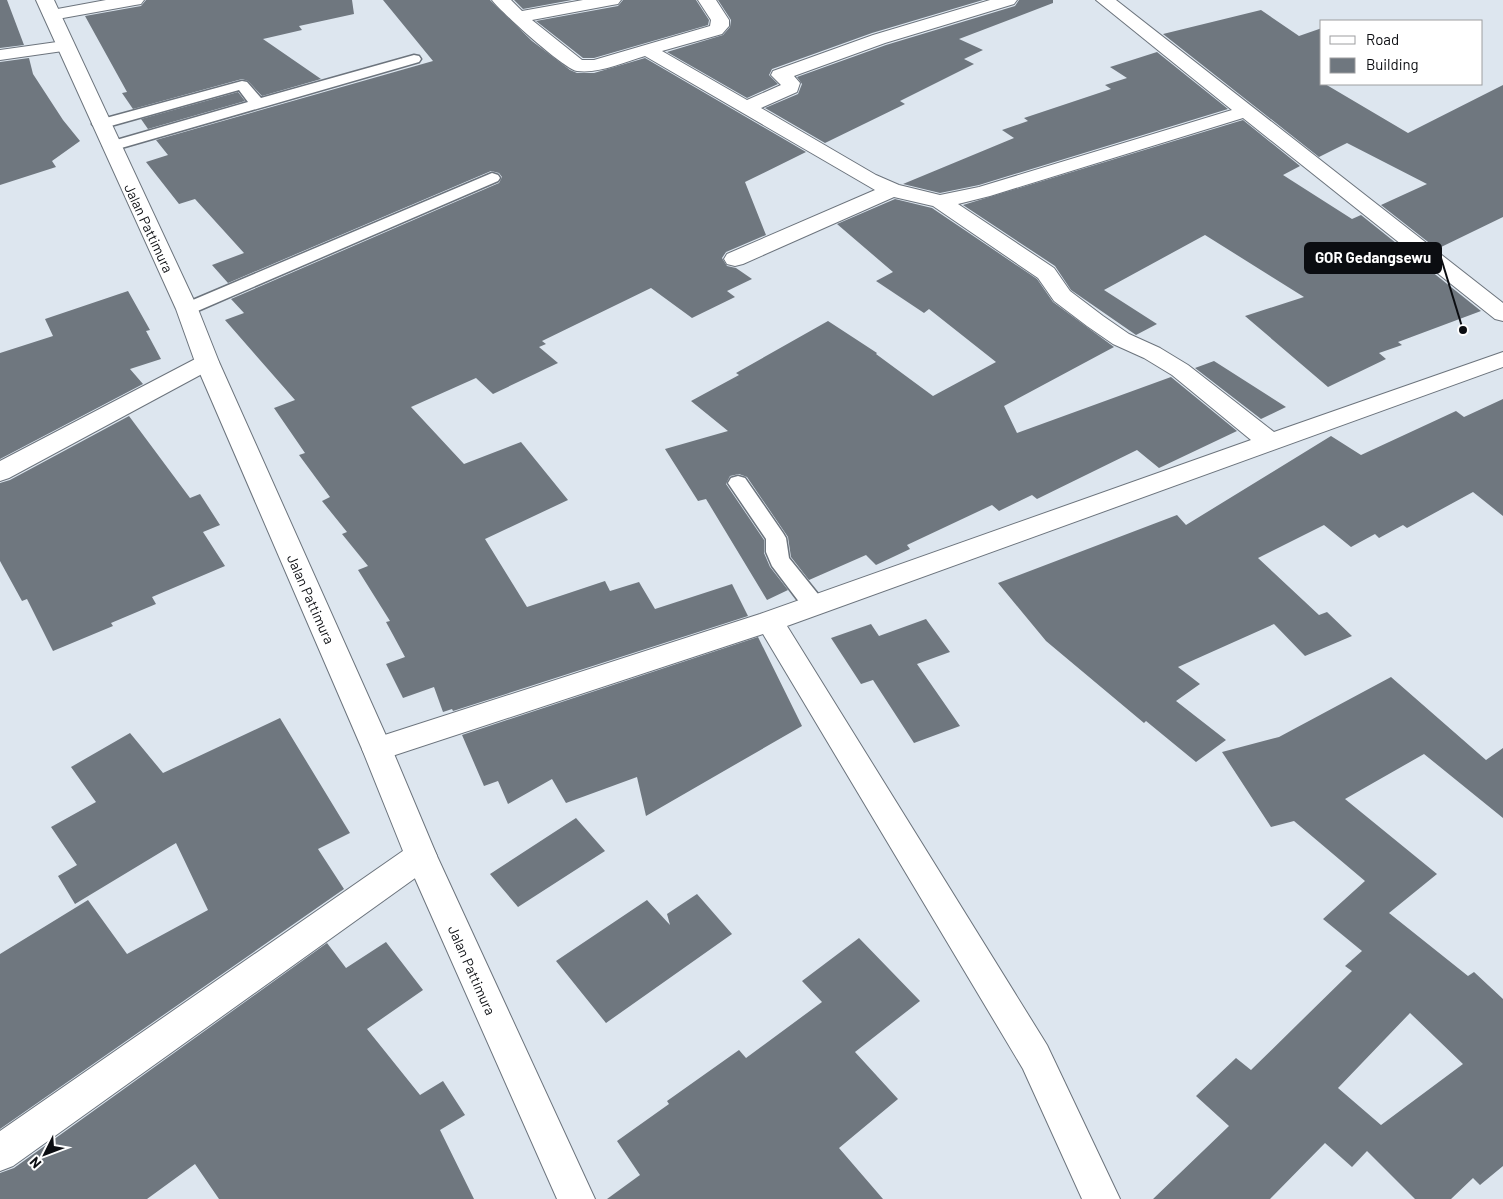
<svg xmlns="http://www.w3.org/2000/svg" width="1503" height="1199" font-family="Barlow,sans-serif">
<rect width="100%" height="100%" fill="#dde6ef"/>
<path fill="#6f777f" fill-rule="evenodd" d="M0,0H7L24,45L0,48Z
M146,0H352L354,14L299,26L302,30L263,39L321,79L262,96L248,81L242,79L133,109L122,93L127,92L85,16L141,6Z
M383,0H490L532,41L570,70L577,73H594L645,58L806,152L745,182L766,235L726,252L722,258L727,266L736,268L752,279L727,291L735,297L692,318L651,288L542,341L546,344L539,347L558,363L493,394L476,378L411,407L464,464L521,442L568,500L485,539L527,607L605,581L610,591L639,582L655,609L732,584L748,616L453,711L452,709L443,712L434,687L403,698L386,664L405,657L386,622L390,621L358,570L368,566L342,534L347,532L322,501L330,497L299,455L305,453L274,408L295,400L225,320L244,313L231,299L499,183L502,177L499,173L491,171L228,283L212,265L244,253L195,199L179,204L146,162L168,155L156,140L433,61Z
M514,0H572L523,9Z
M623,0H696L709,20L708,25L594,58H583L536,21L618,6Z
M718,0H983L872,33L772,69L769,75L778,84L747,98L667,52L723,35L730,27L731,20Z
M1019,0H1053V3L959,39L983,50L964,59L974,64L900,101L905,104L825,143L765,108L798,94L802,84L797,77L886,45L1015,6Z
M1261,10L1299,36L1322,28V84H1325L1408,133L1503,85V217L1437,249L1381,205L1427,184L1347,143L1319,157L1163,34Z
M1157,52L1228,109L979,185L940,193L903,184L1014,138L1002,130L1028,121L1024,118L1111,89L1105,85L1127,78L1110,67Z
M29,58L33,74L63,120L80,141L52,161L56,167L0,185V62Z
M238,92L245,101L148,129L141,119Z
M1243,120L1300,166L1283,175L1352,219L1361,215L1481,311L1398,342L1402,345L1379,353L1386,359L1328,387L1245,316L1304,297L1205,235L1104,290L1157,324L1136,335L1071,290L1055,266L963,205Z
M895,199L932,208L1037,279L1053,302L1114,347L1004,406L1017,433L1171,377L1237,431L1159,468L1137,450L1037,499L1032,495L999,511L992,505L907,545L910,549L876,565L866,555L809,580L791,557L788,537L747,477L739,474L730,476L726,484L764,540V553L770,567L788,590L767,600L706,499L698,501L665,449L728,431L691,401L739,375L736,373L828,321L877,353L876,354L933,396L996,362L929,309L924,313L876,281L893,272L837,224Z
M128,291L150,330L146,331L161,359L130,369L143,384L0,459V353L53,336L45,319Z
M1214,361L1286,407L1261,419L1195,368Z
M1503,399V516L1473,492L1407,528L1403,525L1379,538L1375,534L1351,547L1324,525L1258,558L1319,615L1327,612L1352,636L1305,656L1274,624L1178,667L1200,684L1176,701L1226,740L1196,762L1146,721L1144,723L1046,641L998,583L1177,515L1186,525L1331,436L1361,455L1456,411L1464,417Z
M129,416L190,498L200,494L220,525L203,532L225,566L152,597L156,604L111,623L113,626L53,651L27,599L22,601L0,561V483L10,480Z
M926,619L950,652L917,664L960,726L914,743L873,680L861,684L831,638L871,624L879,636Z
M758,637L802,726L646,816L637,777L566,803L552,779L508,804L498,781L484,786L462,735Z
M1391,677L1486,760L1503,748V818L1424,754L1345,799L1437,874L1389,913L1468,976L1474,972L1503,999V1166L1480,1185L1473,1178L1451,1199H1415L1367,1151L1352,1167L1325,1143L1270,1199H1153L1229,1126L1196,1096L1236,1058L1251,1070L1352,971L1345,966L1362,951L1323,919L1365,881L1294,821L1271,827L1222,752L1279,737ZM1410,1013L1463,1064L1381,1125L1338,1088Z
M280,718L350,833L318,849L344,889L0,1129V954L88,900L127,954L208,910L176,843L75,904L58,876L77,865L51,827L96,802L71,767L130,733L163,773Z
M576,818L605,851L518,907L490,874Z
M697,894L732,934L606,1023L556,961L647,900L670,925L667,914Z
M859,938L920,1001L855,1052L898,1099L839,1148L883,1199H607L640,1175L617,1141L669,1104L667,1101L739,1050L746,1058L822,1002L802,981Z
M386,942L423,990L367,1029L420,1095L443,1081L465,1115L440,1130L474,1199H219L195,1164L147,1199H0V1173L14,1168L327,943L346,968Z"/>
<g fill="none" stroke-linecap="round" stroke-linejoin="round">
<g stroke="#6c747d" stroke-width="3">
<path id="lane" d="M414,55L419,56L421,59L419,62L111,151L106,149L103,146L106,143L248,102L239,90L100,129L95,127L92,124L95,121L242,81L247,82L261,98Z
M492,173L498,175L500,178L498,181L193,313L187,314L181,313L178,309L181,305Z
M738,476L745,478L783,533L786,538L789,558L822,599L825,605L822,611L814,613L806,611L772,566L766,552V539L728,483L731,478Z"/>
</g>
<g stroke="#6c747d" stroke-width="2">
<path id="street" d="M106,0H144L141,4L135,5L52,20L46,19L43,15L46,11L52,10Z
M492,0H511L522,11L583,0H621L618,4L612,5L532,20L582,60H594L710,26L711,20L698,0H716L729,20V26L722,34L662,51L747,100L781,85L771,75L773,71L873,35L990,0H1017L1014,4L885,43L794,76L800,83L797,92L761,108L876,175L899,185L940,195L979,187L1232,110L1096,0H1116L1503,303V321L1495,319L1243,118L990,196L958,204L1054,268L1070,291L1103,316L1129,334L1160,348L1188,365L1274,432L1503,352V367L787,626L1047,1045L1120,1199H1082L1023,1069L763,634L377,761L366,757L362,749L366,741L760,614L1251,440L1172,375L1144,358L1113,344L1087,326L1054,301L1038,278L933,206L894,197L743,264L735,266L727,264L724,259L727,254L875,190L645,56C624,62 599,74 577,71C565,70 501,12 492,0Z
M64,41L70,42L73,46L70,50L0,60V50Z
M207,355L215,357L219,362L215,367L9,478L0,481V461L199,357Z
M421,843L432,846L437,856L432,866L13,1166L0,1171V1131L410,846Z"/>
</g>
<g stroke="#6c747d" stroke-width="2">
<path id="highway" d="M36,0H54L198,309L219,362L392,749L437,856L595,1199H557L405,856L362,749L195,362L176,309Z"/>
</g>
<use href="#lane" fill="#fff" fill-rule="evenodd"/>
<use href="#street" fill="#fff" fill-rule="evenodd"/>
<use href="#highway" fill="#fff" fill-rule="evenodd"/>
</g>
<g text-anchor="middle" dominant-baseline="central" stroke-width="5" stroke-linejoin="round" paint-order="stroke">
<g font-size="14" fill="#0b0d11" stroke="#fff">
<text transform="translate(149 228) rotate(65)">Jalan Pattimura</text>
<text transform="translate(311 599) rotate(66)">Jalan Pattimura</text>
<text transform="translate(472 970) rotate(66)">Jalan Pattimura</text>
</g>
</g>
<path fill="none" stroke="#0b0d11" stroke-width="2" d="M1463 330L1441 258"/>
<circle fill="#0b0d11" stroke="#fff" stroke-width="2" cx="1463" cy="330" r="5"/>
<rect fill="#0b0d11" stroke="#0b0d11" stroke-width="2" x="1305" y="243" width="136" height="30" rx="5"/>
<g font-size="15" text-anchor="middle" font-weight="bold" fill="#fff">
<text x="1373" y="263">GOR Gedangsewu</text>
</g>
<rect x="1320" y="20" width="162" height="65" fill="#ffffff" stroke="#9d9ea0"/>
<rect x="1330" y="36" width="25" height="8" fill="#ffffff" stroke="#9d9ea0"/>
<text x="1366" y="45" font-size="15" fill="#0b0d11">Road</text>
<rect x="1330" y="58" width="25" height="15" fill="#6f777f" stroke="#9d9ea0"/>
<text x="1366" y="70" font-size="15" fill="#0b0d11">Building</text>
<g transform="translate(45 1154) rotate(228)" stroke="#ffffff" stroke-width="4" paint-order="stroke">
<path d="M0-4L9 19L0 12L-9 19Z" fill="#0b0d11"/>
<text y="-8" font-size="14" font-weight="bold" text-anchor="middle" fill="#0b0d11">N</text>
</g>
</svg>
